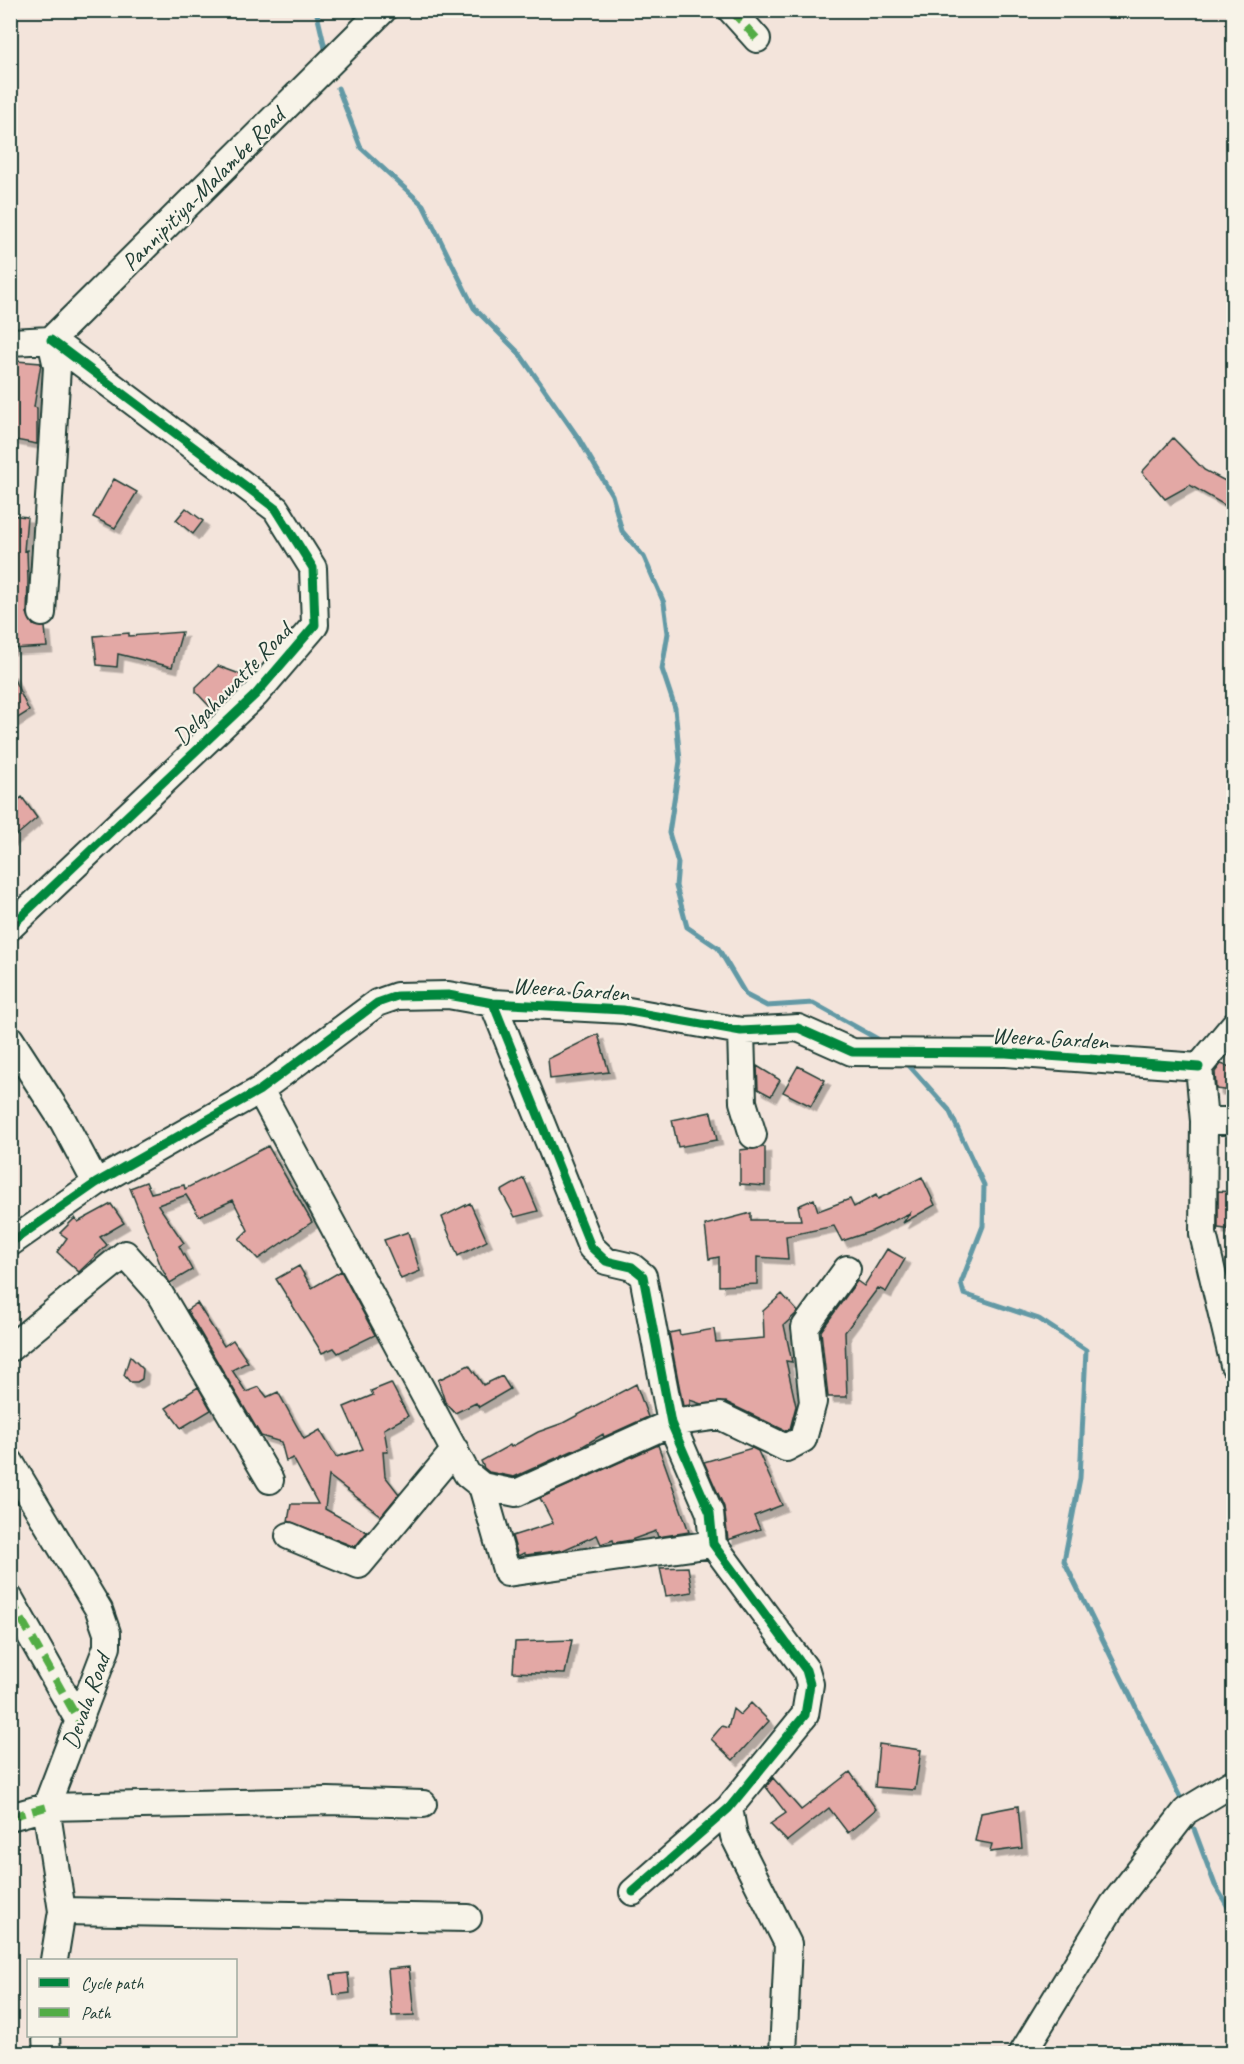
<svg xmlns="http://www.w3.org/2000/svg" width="1244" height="2064" font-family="Caveat,sans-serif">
<defs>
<filter id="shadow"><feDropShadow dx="5.5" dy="5.5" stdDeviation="0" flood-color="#0004"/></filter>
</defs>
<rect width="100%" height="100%" fill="#f3e4db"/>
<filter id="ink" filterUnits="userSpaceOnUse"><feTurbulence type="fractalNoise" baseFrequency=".0167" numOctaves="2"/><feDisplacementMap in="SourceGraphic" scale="12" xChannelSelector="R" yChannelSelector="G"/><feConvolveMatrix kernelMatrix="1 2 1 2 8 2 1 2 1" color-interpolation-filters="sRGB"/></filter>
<g filter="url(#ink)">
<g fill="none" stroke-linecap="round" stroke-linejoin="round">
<path stroke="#6299a5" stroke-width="5" d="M316,10L325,48
M338,88L361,148L423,205L474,308L519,353L579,439L612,495L622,531L644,557L664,603L668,633L662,669L675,708L680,761L669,833L678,863L676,886L687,927L718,948L746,995L767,1006L813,1003L883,1042
M906,1062L949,1110L984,1185L983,1226L961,1283L964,1294L1039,1319L1086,1350L1080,1478L1064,1561L1183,1803
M1194,1829L1215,1885L1234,1917"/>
</g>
<path fill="#e3a8a5" stroke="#1f3d34" stroke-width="1.5" filter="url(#shadow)" d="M16,361L41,363L34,407L37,408V444L10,439V403Z
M1173,438L1204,470L1233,485V510L1190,485L1165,499L1142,472Z
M114,479L137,492L115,528L93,517Z
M186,508L203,521L193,534L176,520Z
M10,515L27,517L24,551L27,550L28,581L27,613L33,625L45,627L47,647L10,649Z
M182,632L172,667L118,654L117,667L97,665L94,636L129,633V636Z
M218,666L245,676L240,686L233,689L212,709L196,692V687Z
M10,671L29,711L10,723Z
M22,797L37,818L10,841V807Z
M598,1034L609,1072L550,1079L548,1059Z
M1221,1064L1233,1068V1091L1216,1089L1215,1072Z
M757,1066L780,1080L771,1096L758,1089Z
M798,1066L825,1080L811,1106L783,1092Z
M711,1112L717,1140L678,1147L672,1120Z
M268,1146L312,1222L258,1259L239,1239L248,1230L233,1200L199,1216L186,1195L158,1205L184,1243L179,1246L192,1270L170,1283L162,1269L130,1188L146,1182L151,1193L184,1185L185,1189Z
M765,1147V1186L740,1184V1150Z
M922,1177L935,1205L903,1223L910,1213L872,1231L842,1241L834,1226L786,1236L788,1259L757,1257V1284L719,1286V1257L709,1259L705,1225L751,1213V1220H801L798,1206L814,1199L818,1211L850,1199L854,1207L876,1195L878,1199Z
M524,1178L538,1211L515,1217L501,1191Z
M1218,1191L1233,1192V1230L1218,1228Z
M470,1203L487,1241L458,1256L442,1217Z
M111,1204L124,1223L100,1237L107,1245L79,1272L57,1252L67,1238L60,1233L75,1218L78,1222Z
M408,1232L420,1271L401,1279L384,1240Z
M887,1249L905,1259L886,1292L878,1288L845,1332L847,1397H828L821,1331L857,1281L864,1286Z
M299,1266L312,1288L341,1271L375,1335L338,1353L334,1348L322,1353L276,1279Z
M782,1294L798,1312L784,1325L792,1362L786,1361L796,1406L790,1429L786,1431L726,1402L701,1404L690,1400V1405L683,1406L669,1333L679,1331L680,1335L714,1329L716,1342L764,1338L763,1311Z
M197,1303L224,1346L233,1340L248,1362L232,1370L246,1392L259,1387L267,1397L278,1392L304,1439L320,1430L336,1457L363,1449L344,1407L373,1395L371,1391L391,1383L408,1416L384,1429L388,1452H383L385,1476L399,1494L381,1516L329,1476L325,1509L367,1532L355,1547L288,1521L291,1504H318L293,1458L286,1461L281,1442L261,1436L187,1310Z
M130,1356L143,1369L142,1379L137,1382H130L124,1375Z
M469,1365L483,1385L502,1376L510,1389L479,1407L476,1403L455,1413L445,1402L438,1380Z
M636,1384L648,1417L604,1437L603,1434L583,1446L514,1477L489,1472L484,1468L481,1461L510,1445L511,1447L538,1432L563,1423Z
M198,1387L211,1410L181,1428L166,1408Z
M658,1445L689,1532L658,1537L656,1531L631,1540L614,1543L613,1540L601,1544L597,1535L563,1550L526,1555L524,1553L518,1556L512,1536L553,1523L540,1498Z
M752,1448L758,1451L782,1505L754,1516L760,1529L728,1540L724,1507L704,1462Z
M688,1567L692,1592L666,1596L660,1568Z
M572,1640L565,1674L513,1672L515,1642Z
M751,1703L769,1721L733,1760L711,1739L722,1726L728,1728L733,1709L740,1715Z
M879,1744L921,1750L915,1790L875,1787Z
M850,1772L876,1809L848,1833L829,1808L787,1841L770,1824L786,1813L766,1787L773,1778L801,1810Z
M1018,1806L1022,1848L990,1852L992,1844L975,1841L981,1813Z
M409,1967L414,2015L392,2016L388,1969Z
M348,1973L350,1993L334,1995L331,1975Z"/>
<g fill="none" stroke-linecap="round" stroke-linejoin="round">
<g stroke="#1f3d34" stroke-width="30">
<path id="minor" d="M731,10L757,39
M10,342L51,340L383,10
M42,613L57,367L51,340
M10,927L256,694L315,625L313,568L276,509L51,340
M493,1003L591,1247L606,1261L632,1267L643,1276L671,1423L710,1513L713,1544L806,1670L810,1684L805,1715L729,1808L633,1892
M741,1031L743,1102L753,1135
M10,1039L63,1121L96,1183
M1199,1067L1204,1121H1234
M1199,1067L1234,1025
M260,1090L467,1474L482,1486L516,1493L671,1423L720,1416L786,1448L803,1439L813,1402L805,1327L847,1269
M1204,1121L1203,1234L1234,1365
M10,1243L96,1183L260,1090L377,1003L397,996L448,995L493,1003L623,1010L741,1031L798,1028L852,1052L1006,1053L1199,1067
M10,1348L125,1254L158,1291L270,1480
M10,1462L99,1610L107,1633V1647L46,1807L62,1911L54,1960
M482,1486L507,1573L713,1544
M289,1536L359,1565L455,1450
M10,1599L79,1721
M729,1808L734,1836L788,1944L783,2054
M10,1817L46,1807L328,1801L423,1804
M62,1911L468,1918
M46,2036L47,2054
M1022,2054L1113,1905L1186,1811L1234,1782"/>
</g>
<use href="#minor" stroke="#f7f3e8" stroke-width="26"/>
<path stroke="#52ad45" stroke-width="8" stroke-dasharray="15 8" stroke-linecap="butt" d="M731,10L757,39
M10,1599L79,1721
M10,1817L46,1807"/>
<g stroke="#f7f3e8" stroke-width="13">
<path id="cycleway" d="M10,927L256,694L315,625L313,568L276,509L51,340
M493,1003L591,1247L606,1261L632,1267L643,1276L671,1423L710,1513L713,1544L806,1670L810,1684L805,1715L729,1808L633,1892
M10,1243L96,1183L260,1090L377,1003L397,996L448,995L493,1003L623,1010L741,1031L798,1028L852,1052L1006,1053L1199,1067"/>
</g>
<use href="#cycleway" stroke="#00873e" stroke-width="9"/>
</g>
</g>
<g text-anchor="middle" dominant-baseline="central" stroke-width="4.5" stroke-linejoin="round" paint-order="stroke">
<g font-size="24" fill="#1f3d34" stroke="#f7f3e8">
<text transform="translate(203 189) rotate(-45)">Pannipitiya-Malambe Road</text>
<text transform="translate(232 684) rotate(-46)">Delgahawatte Road</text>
<text transform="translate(571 989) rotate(4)">Weera Garden</text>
<text transform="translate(1050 1038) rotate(3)">Weera Garden</text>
<text transform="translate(86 1701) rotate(-70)">Devala Road</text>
</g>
</g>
<rect width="1244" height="2064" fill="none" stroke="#f7f3e8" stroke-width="36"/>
<rect x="18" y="18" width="1208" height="2028" fill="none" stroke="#1f3d34" stroke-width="2" filter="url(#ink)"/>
<rect x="27" y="1959" width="210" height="78" fill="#f7f3e8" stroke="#a1aaa0" stroke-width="1.5"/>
<rect x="39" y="1978" width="30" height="9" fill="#00873e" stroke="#a1aaa0" stroke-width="1.5"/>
<text x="81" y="1989" font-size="18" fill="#1f3d34">Cycle path</text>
<rect x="39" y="2008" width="30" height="9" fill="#52ad45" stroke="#a1aaa0" stroke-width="1.5"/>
<text x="81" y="2019" font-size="18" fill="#1f3d34">Path</text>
</svg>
